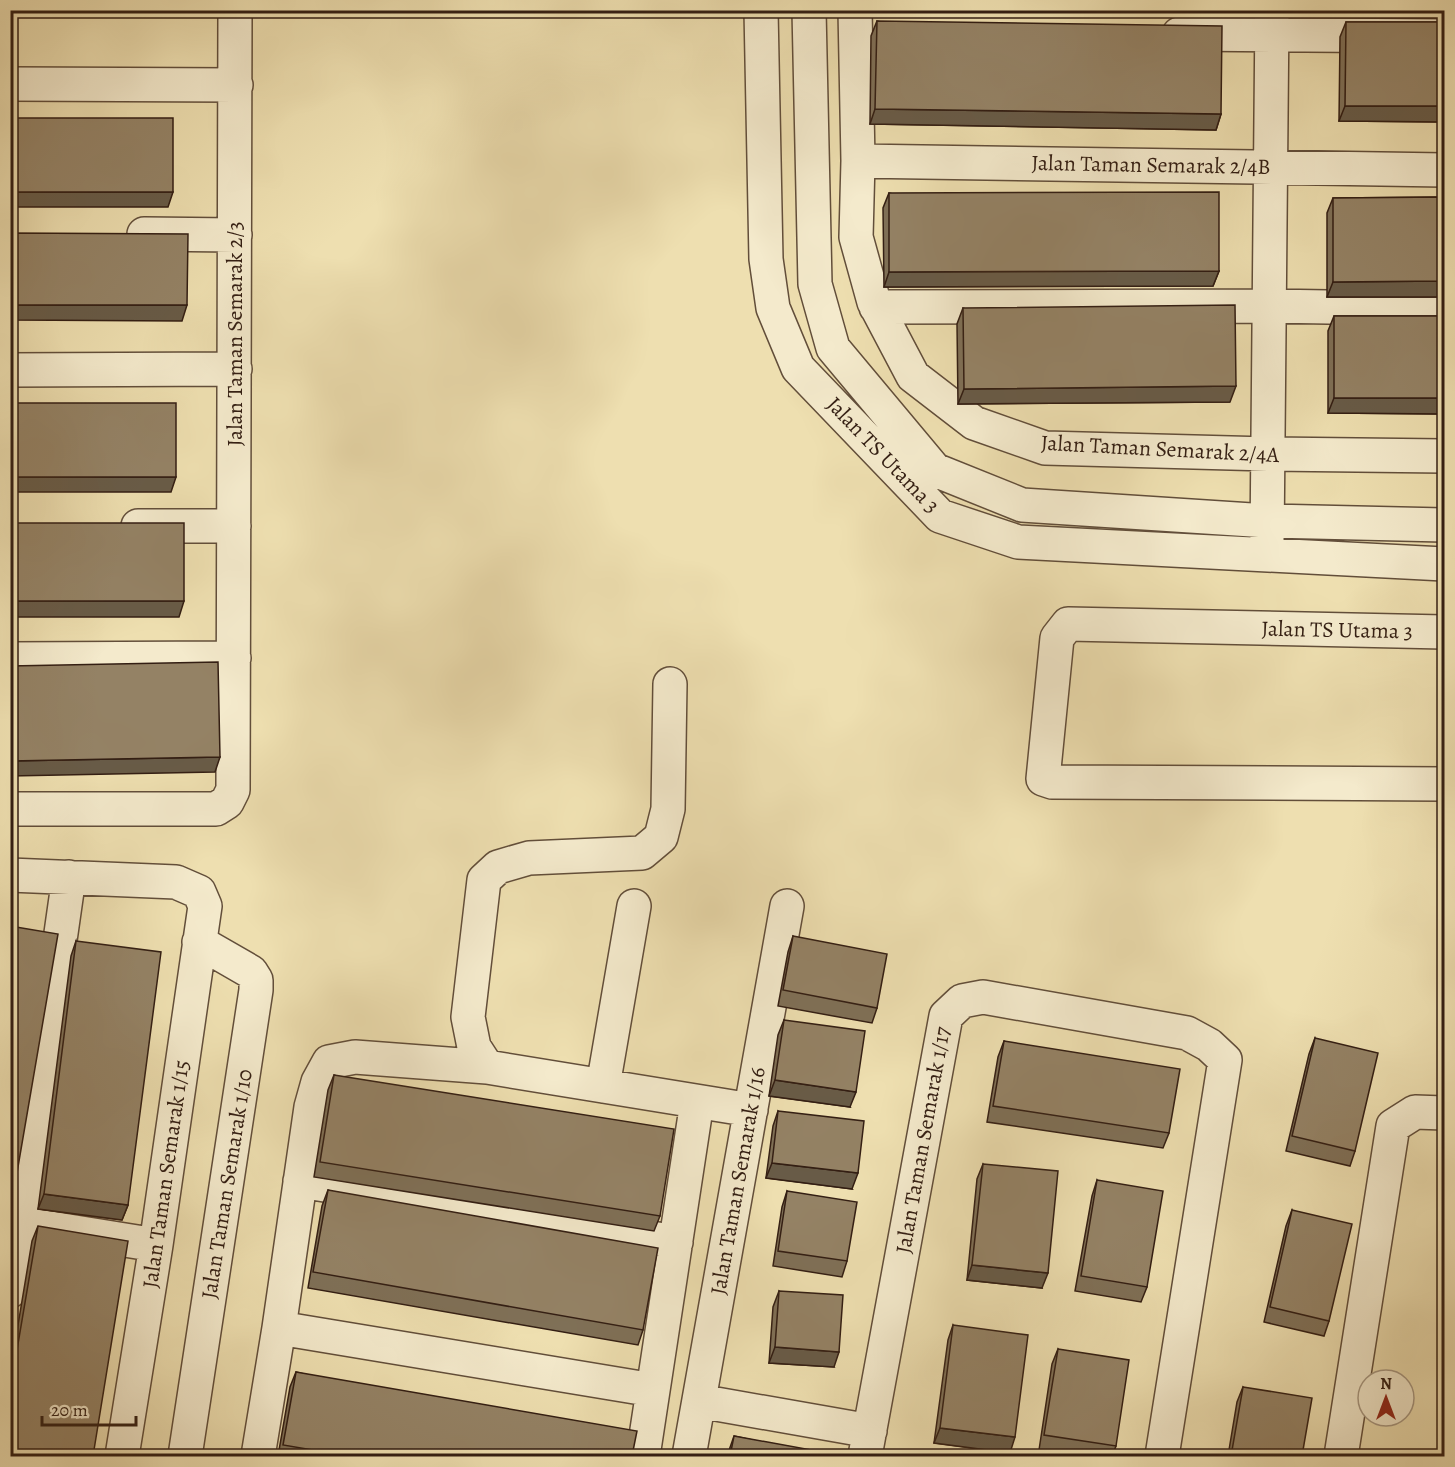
<svg xmlns="http://www.w3.org/2000/svg" width="1455" height="1467" font-family="Alegreya,serif">
<rect width="100%" height="100%" fill="#eedfb0"/>
<filter id="stains"><feTurbulence type="fractalNoise" baseFrequency=".00333" numOctaves="4"/><feColorMatrix values="0 0 0 0 .2 0 0 0 0 .09 0 0 0 0 .02 0 0 0 .5 -.17"/></filter>
<radialGradient id="worn" r=".72"><stop offset=".6" stop-color="#630" stop-opacity="0"/><stop offset="1" stop-color="#630" stop-opacity=".3"/></radialGradient>
<g fill="none" stroke-linecap="round" stroke-linejoin="round">
<g stroke="#624e3a" stroke-width="36">
<path id="minor" d="M761,10L766,259L773,308L798,368L940,516L1018,542L1444,564
M809,10L815,284L833,348L935,470L1022,505L1267,521L1444,525
M855,10L858,161L856,237L874,302L913,376L974,423L1045,448L1268,454L1444,456
M1179,34L1444,36
M10,84L236,85
M858,161L1444,170
M144,234L235,235
M876,307L1269,306L1444,309
M10,370L235,369
M138,526H234
M1267,543L1272,10
M1444,632L1068,624L1057,638L1043,779L1052,782L1444,784
M10,659L234,658
M670,684L668,809L661,837L642,853L529,858L498,867L484,880L468,1017L474,1047L487,1067L751,1110
M10,809H216L227,802L233,790L235,10
M10,875L176,882L199,892L205,906L156,1245L122,1456
M603,1086L634,906
M300,1181L676,1242
M25,1224L156,1245
M10,1291L69,877
M279,1328L653,1390
M699,1401L870,1431
M185,1456L256,990V980L251,972L199,942
M258,1456L279,1328L311,1107L318,1082L329,1062L355,1057L487,1067
M643,1456L697,1102
M689,1456L787,906
M865,1456L946,1016L962,1001L983,997L1187,1033L1209,1045L1225,1060L1162,1456
M1341,1456L1393,1126L1415,1112L1444,1113"/>
</g>
<use href="#minor" stroke="#f4eacc" stroke-width="33"/>
</g>
<path fill="#7f7057" stroke="#331e13" stroke-width="1.5" d="M877,21L1221,114L1216,130L870,124L871,36Z
M1346,22H1444V122L1339,121L1340,37Z
M889,193L1219,271L1213,286L884,287L883,208Z
M1444,197V297H1327V213L1333,198Z
M963,308L1230,402L958,404L957,324Z
M1334,316H1444V414L1328,413V331Z
M793,936L877,1008L872,1023L778,1006L788,952Z
M76,941L128,1205L122,1220L38,1209L71,956Z
M784,1020L850,1107L769,1096L778,1035Z
M1315,1038L1355,1151L1350,1166L1286,1151L1309,1054Z
M1004,1041L1169,1133L1163,1148L987,1122L998,1057Z
M334,1075L660,1216L654,1231L314,1177L328,1090Z
M778,1111L852,1189L766,1178L773,1126Z
M983,1164L1042,1288L967,1280L977,1179Z
M1097,1180L1147,1287L1141,1302L1075,1291L1092,1196Z
M328,1190L643,1330L638,1345L308,1288L322,1206Z
M787,1191L847,1261L842,1277L773,1266L782,1207Z
M1292,1210L1329,1321L1324,1336L1264,1322L1286,1226Z
M38,1226L10,1456V1373L32,1241Z
M779,1291L834,1367L769,1363L773,1307Z
M953,1325L1010,1453L934,1443L948,1340Z
M1058,1349L1116,1446L1112,1456H1081L1039,1450L1052,1364Z
M296,1372L632,1456H278L290,1387Z
M1243,1387L1302,1456H1228L1237,1402Z
M734,1436L827,1456H727Z"/>
<path fill="#685b47" stroke="#331e13" stroke-width="1.5" d="M1345,106H1444V122L1339,121Z
M875,109L1221,114L1216,130L870,124Z
M10,192H173L168,207H10Z
M1219,271L1213,286L884,287L889,272Z
M1444,281V297H1327L1333,282Z
M10,305H187L182,321L10,320Z
M1236,386L1230,402L958,404L964,389Z
M1334,398H1444V414L1328,413Z
M10,477H176L171,492H10Z
M10,601H184L179,617H10Z
M220,757L215,772L10,776V761Z
M775,1080L856,1092L850,1107L769,1096Z
M772,1163L858,1173L852,1189L766,1178Z
M44,1194L128,1205L122,1220L38,1209Z
M972,1265L1048,1273L1042,1288L967,1280Z
M775,1347L839,1352L834,1367L769,1363Z
M940,1428L1015,1437L1010,1453L934,1443Z"/>
<path fill="#948265" stroke="#331e13" stroke-width="1.5" d="M877,21L1222,26L1221,114L875,109Z
M1346,22H1444V106H1345Z
M10,118H173V192H10Z
M1219,192V271L889,272V193Z
M1444,197V281L1333,282V198Z
M10,233L188,234L187,305H10Z
M1235,305L1236,386L964,389L963,308Z
M1334,316H1444V398H1334Z
M10,403H176V477H10Z
M10,523H184V601H10Z
M218,662L220,757L10,761V666Z
M10,926L58,934L13,1196H10Z
M793,936L887,954L877,1008L783,990Z
M76,941L161,952L128,1205L44,1194Z
M784,1020L865,1031L856,1092L775,1080Z
M1315,1038L1378,1053L1355,1151L1292,1136Z
M1004,1041L1180,1069L1169,1133L993,1106Z
M334,1075L674,1129L660,1216L320,1162Z
M778,1111L864,1121L858,1173L772,1163Z
M983,1164L1058,1171L1048,1273L972,1265Z
M1097,1180L1163,1191L1147,1287L1081,1276Z
M328,1190L658,1248L643,1330L313,1272Z
M787,1191L857,1202L847,1261L778,1251Z
M1292,1210L1352,1224L1329,1321L1270,1307Z
M38,1226L128,1241L93,1456H10V1391Z
M779,1291L843,1295L839,1352L775,1347Z
M953,1325L1028,1335L1015,1437L940,1428Z
M1058,1349L1129,1360L1116,1446L1044,1435Z
M296,1372L637,1431L632,1456H348L283,1445Z
M1243,1387L1312,1398L1302,1456H1231Z
M734,1436L828,1453L827,1456H730Z"/>
<g text-anchor="middle" dominant-baseline="central" stroke-width="4.5" stroke-linejoin="round" paint-order="stroke">
<g font-size="22" fill="#331e13" stroke="#f4eacc">
<text transform="translate(1151 165) rotate(1)">Jalan Taman Semarak 2/4B</text>
<text transform="translate(235 334) rotate(-90)">Jalan Taman Semarak 2/3</text>
<text transform="translate(1160 449) rotate(3)">Jalan Taman Semarak 2/4A</text>
<text transform="translate(883 455) rotate(46)">Jalan TS Utama 3</text>
<text transform="translate(1337 630) rotate(1)">Jalan TS Utama 3</text>
<text transform="translate(923 1140) rotate(-80)">Jalan Taman Semarak 1/17</text>
<text transform="translate(166 1174) rotate(-82)">Jalan Taman Semarak 1/15</text>
<text transform="translate(738 1181) rotate(-80)">Jalan Taman Semarak 1/16</text>
<text transform="translate(227 1184) rotate(-81)">Jalan Taman Semarak 1/10</text>
</g>
</g>
<rect width="1455" height="1467" fill="none" stroke="#eedfb0" stroke-width="36"/>
<rect x="12" y="12" width="1431" height="1443" fill="none" stroke="#331e13" stroke-width="3"/>
<rect x="18" y="18" width="1419" height="1431" fill="none" stroke="#331e13" stroke-width="1.5"/>
<g transform="translate(1386 1398)"><circle r="28" fill="#f4eacc" stroke="#a79882" stroke-width="1.5"/>
<path d="M0-4.5L10 22L0 15L-10 22Z" fill="#8f2418"/>
<text y="-9" font-size="16" font-weight="bold" text-anchor="middle" fill="#331e13">N</text>
</g>
<path d="M42 1416v9h94v-9" fill="none" stroke="#331e13" stroke-width="3"/>
<text x="51" y="1416" font-size="18" fill="#331e13" stroke="#f4eacc" stroke-width="4.5" paint-order="stroke">20 m</text>
<rect width="100%" height="100%" filter="url(#stains)"/>
<rect width="100%" height="100%" fill="url(#worn)"/>
</svg>
